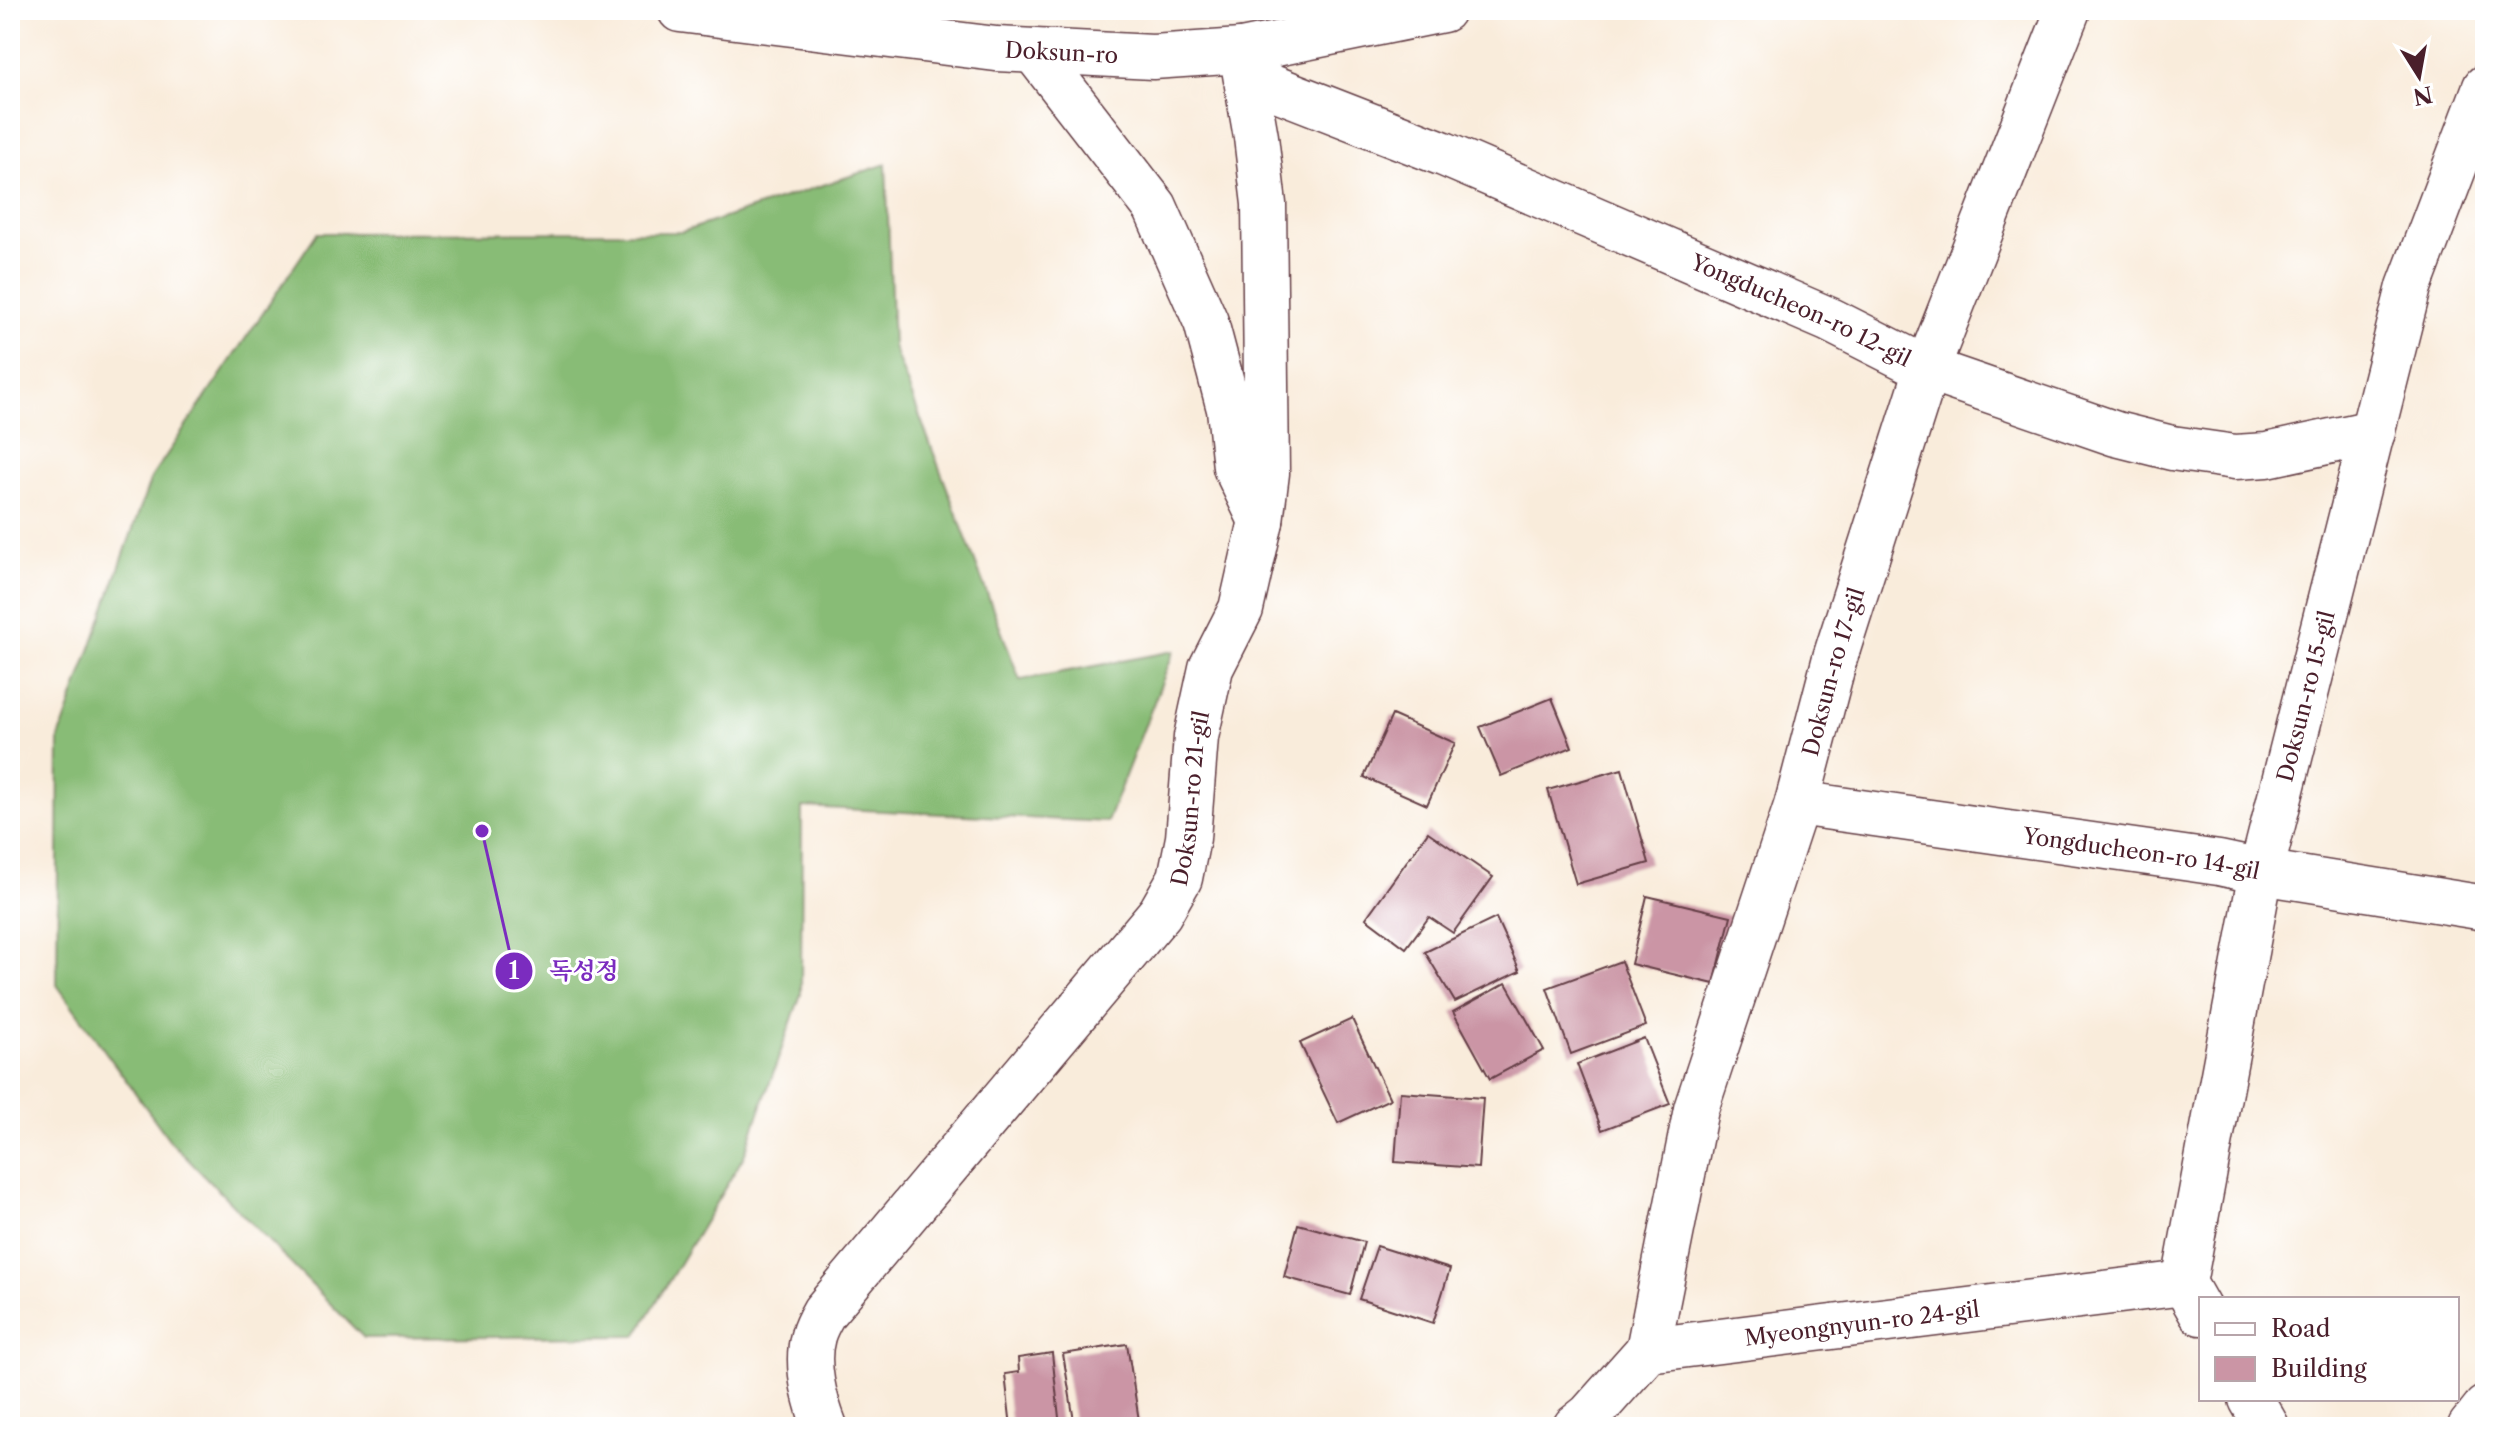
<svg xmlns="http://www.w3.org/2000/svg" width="2495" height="1437" font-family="'Libre Caslon Text','Noto Serif KR',serif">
<rect width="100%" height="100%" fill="#fff"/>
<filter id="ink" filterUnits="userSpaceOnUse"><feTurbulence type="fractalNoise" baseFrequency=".0125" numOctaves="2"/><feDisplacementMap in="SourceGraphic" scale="16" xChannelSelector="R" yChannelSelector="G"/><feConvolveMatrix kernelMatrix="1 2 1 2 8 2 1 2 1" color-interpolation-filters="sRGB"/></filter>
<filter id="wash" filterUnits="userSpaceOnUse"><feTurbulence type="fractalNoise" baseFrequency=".006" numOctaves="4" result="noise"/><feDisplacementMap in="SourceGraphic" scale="32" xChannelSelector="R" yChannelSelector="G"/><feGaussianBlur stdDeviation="1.8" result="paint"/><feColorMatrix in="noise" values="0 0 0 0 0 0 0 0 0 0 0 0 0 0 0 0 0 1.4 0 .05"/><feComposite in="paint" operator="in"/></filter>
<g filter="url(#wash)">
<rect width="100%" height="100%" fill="#f9ecdb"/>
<path fill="#88bc76" stroke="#696e50" stroke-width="2" d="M886,164L893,346L1020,680L1174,651L1107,822L802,807L801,994L744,1156L636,1336L364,1338L171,1142L57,985L59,738L151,478L317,233L682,232Z"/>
<g id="blocks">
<path fill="#cb95a5" d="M1552,698L1572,747L1501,776L1480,727Z
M1392,715L1455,743L1427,805L1364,777Z
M1622,769L1649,863L1576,884L1548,790Z
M1428,832L1493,877L1453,933L1429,917L1406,948L1366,918Z
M1647,896L1731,916L1714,984L1631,964Z
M1496,918L1520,971L1455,1002L1425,952Z
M1621,961L1646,1026L1571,1054L1547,988Z
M1506,983L1544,1050L1490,1079L1453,1012Z
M1352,1019L1390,1099L1338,1123L1300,1043Z
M1644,1038L1670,1104L1602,1130L1577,1064Z
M1400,1092L1483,1098L1478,1168L1395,1162Z
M1298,1224L1364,1242L1350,1295L1284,1277Z
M1377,1246L1450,1269L1433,1323L1359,1299Z
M1127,1344L1140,1427H1075L1063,1354Z
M1052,1353L1060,1427H1011L1005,1374L1019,1372L1018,1358Z"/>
</g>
</g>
<g filter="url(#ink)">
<use href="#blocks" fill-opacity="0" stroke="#643e45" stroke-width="2"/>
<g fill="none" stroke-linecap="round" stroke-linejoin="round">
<g stroke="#643e45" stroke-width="47">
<g id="minor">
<path id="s1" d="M680,10L996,49L1153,57L1241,51L1443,10"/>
<path d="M1034,51L1155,207L1206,322L1229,409L1235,467L1261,521"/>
<path id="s2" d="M1246,77L1444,154L1830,320L1927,369L2116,434L2172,448L2235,457L2267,455L2373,432"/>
<path id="s3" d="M1797,803L2219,863L2261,872L2485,908"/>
<path id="s4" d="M2201,1313L2184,1283L2261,872L2409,287L2485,87"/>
<path id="s5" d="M1648,1350L1696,1109L1797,803L1835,658L1927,369L2068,10"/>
<path d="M2251,1399L2267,1427"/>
<path id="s6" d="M825,1427C815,1401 805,1364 813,1336C815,1328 820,1319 824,1312L1160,913L1180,878L1188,838L1196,737L1211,668L1241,609L1261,521L1267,473L1264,204L1256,137L1241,51"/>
<path id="s7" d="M1575,1427L1590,1415L1648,1350L2184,1283"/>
<path d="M2470,1427L2485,1408"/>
</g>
</g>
<use href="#minor" stroke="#fff" stroke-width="44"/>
</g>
</g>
<g text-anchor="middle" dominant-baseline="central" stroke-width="6" stroke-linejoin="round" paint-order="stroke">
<g font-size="22" fill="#4a1f2b" stroke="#fff">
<text stroke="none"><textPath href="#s1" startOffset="384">Doksun-ro</textPath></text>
<text stroke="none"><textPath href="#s2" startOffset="602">Yongducheon-ro 12-gil</textPath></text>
<text stroke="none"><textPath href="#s5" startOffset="704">Doksun-ro 17-gil</textPath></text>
<text stroke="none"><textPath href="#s4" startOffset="634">Doksun-ro 15-gil</textPath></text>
<text stroke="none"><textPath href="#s6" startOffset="762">Doksun-ro 21-gil</textPath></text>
<text stroke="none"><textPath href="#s3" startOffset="348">Yongducheon-ro 14-gil</textPath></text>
<text stroke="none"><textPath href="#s7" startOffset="322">Myeongnyun-ro 24-gil</textPath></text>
</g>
</g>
<path fill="none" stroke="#7b2cbf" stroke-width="3" d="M482 831L514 971"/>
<g fill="#7b2cbf" stroke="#fff" stroke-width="3">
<circle cx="482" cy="831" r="8"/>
<circle cx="514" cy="971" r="20"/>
</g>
<g font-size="24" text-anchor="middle" font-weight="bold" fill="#fff">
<text x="514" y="979">1</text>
</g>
<g font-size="24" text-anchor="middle" font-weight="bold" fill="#7b2cbf" stroke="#fff" stroke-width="6" stroke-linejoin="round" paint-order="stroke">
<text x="584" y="979">독성정</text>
</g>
<rect width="2495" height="1437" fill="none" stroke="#fff" stroke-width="40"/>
<rect x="2199" y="1297" width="260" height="104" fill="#ffffff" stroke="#b7a5aa" stroke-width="2"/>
<rect x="2215" y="1323" width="40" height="12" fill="#ffffff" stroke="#b7a5aa" stroke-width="2"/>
<text x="2271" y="1337" font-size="24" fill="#4a1f2b">Road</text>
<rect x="2215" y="1357" width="40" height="24" fill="#cb95a5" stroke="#b7a5aa" stroke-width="2"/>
<text x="2271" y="1377" font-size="24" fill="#4a1f2b">Building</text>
<g transform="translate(2419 76) rotate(169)" stroke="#ffffff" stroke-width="6" paint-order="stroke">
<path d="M0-6L14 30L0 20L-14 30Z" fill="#4a1f2b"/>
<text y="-12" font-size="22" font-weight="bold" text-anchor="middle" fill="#4a1f2b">N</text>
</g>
</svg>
